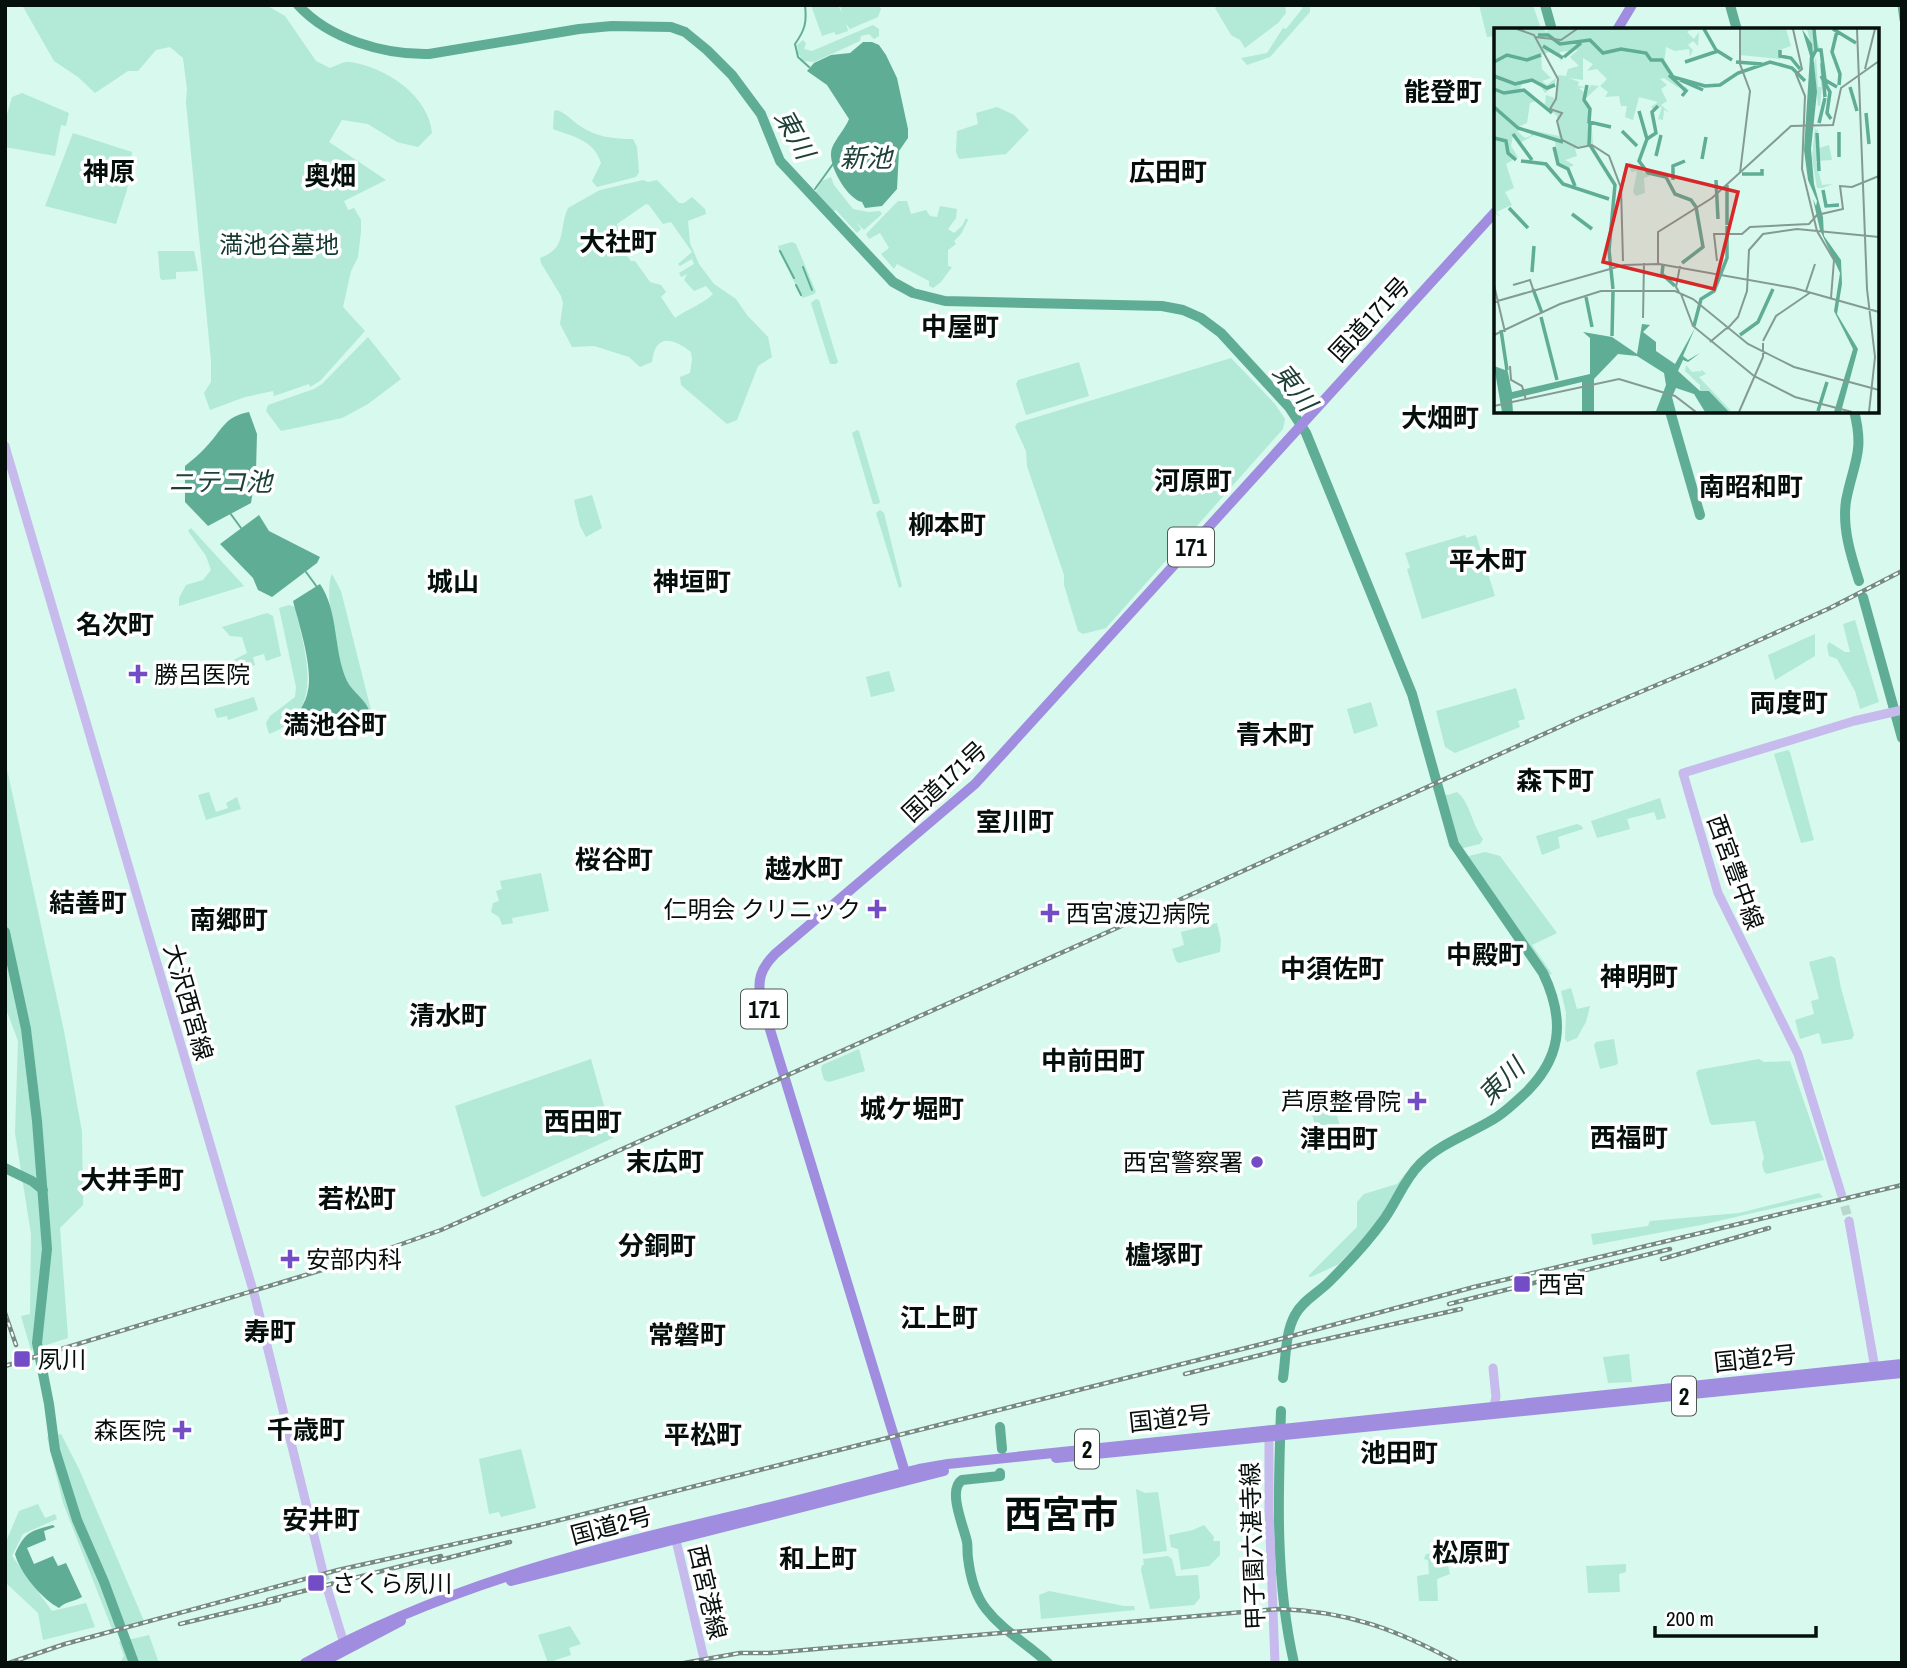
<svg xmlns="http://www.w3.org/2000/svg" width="1907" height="1668" font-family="'Archivo Narrow','Noto Sans JP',sans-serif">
<rect width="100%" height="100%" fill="#d8f9ed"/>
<path fill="#b2e9d7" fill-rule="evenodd" d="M22,5H266L285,16L316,61L330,68C336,66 344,61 350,62C386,67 429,96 432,133L418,147L397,142L368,124L342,120L329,142L386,180L344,201L348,210L354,208L361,220V232L358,257L351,271L343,307L365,331L320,381L310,387L309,384L274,396L273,391L245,397L210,410L204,393L211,382V361L186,102L187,89L183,58L170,47L156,50L138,71H128L95,93L78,77L54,61Z
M811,5H838L842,13L840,5H879L881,9L878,17L850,29L846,24L848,31L836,35L834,32L822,36Z
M1218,5H1285L1286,13L1278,23L1245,48L1240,40L1231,35L1215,8Z
M1302,5H1310V12L1270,57L1247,65L1241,58L1267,53L1283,28L1286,29L1302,9Z
M1479,5H1533L1540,26L1522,30H1496V36L1487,37Z
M873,25L879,29V36L874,39L869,34L861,36L860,41L814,62L803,61L798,53L797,45L803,40L806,43L804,49L812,51Z
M22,93L69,113L66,126L61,125L55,156L5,147V121L12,97Z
M997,107L1014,115L1029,130L1006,154L959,159L956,152L957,131L978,124L976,113Z
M557,110C567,114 571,120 580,126C596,137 614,139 633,139L637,147L639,172L636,177L597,187L592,181L601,163C594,140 574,137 553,129L554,111Z
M73,133L132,152L127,190L116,224L45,206Z
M831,177L834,185L853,209L869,212L880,211L882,214L864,230L856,222L861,229L857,233L836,210L833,212L815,193L822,181Z
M643,180L648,182L657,180L679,203H684L692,197L705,209L706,214L688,221L690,243L699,264L714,284L736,299L747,315L768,337L772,357L758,366L737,420L727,424L681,385L680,377L690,373L692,359L691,352C672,337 655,334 652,362L640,367L629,357L594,346L572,347L560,324L563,303L561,296L541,263L540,258C568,248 558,230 568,208L600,190ZM646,204L649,205L663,224L671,222L692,252L678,264L680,266L692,259L694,264L679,273L681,277L687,274L684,280L694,291L706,286L713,294C703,304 688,309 675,318L661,297L666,292L661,285L650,282L635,261H631L624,252L625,238L617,227V224Z
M898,201H907L911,214L926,210L930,216L937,217L940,206L957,209L956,218L948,229L954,233L962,226L966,218L968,220L961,234L954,241L956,244L948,250V266L952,267L941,282L933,288L929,286V281L897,264L894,269L881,254L889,248L880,233L869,239L866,234Z
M792,242L796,244L816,292L814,294L803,298L801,296L779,251L778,246Z
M158,251H194L198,271L176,272V279L162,280L160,278Z
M816,299L819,300L838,362L836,364H830L811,303Z
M368,337L401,379L368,404L342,418L281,431L266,411L268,405L314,389L322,384Z
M1231,358L1275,404L1285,419L1283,429L1106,628L1083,634L1078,631L1064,585V575L1027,466L1026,451L1015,427L1017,423Z
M1079,362L1089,396L1026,415L1016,384L1018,380Z
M857,430L859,431L880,502L878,504H873L852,433Z
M592,495L602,528L586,537L580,526L574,500Z
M880,510L884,513L902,586L899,588L876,513Z
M191,528L244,586L179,606V598L186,585L203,580L211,570L206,556L188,531Z
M1465,535L1466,538L1476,535L1495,596L1422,619L1407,569L1410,568L1405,553Z
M332,574L341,591L373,718L370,717C368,701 354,695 347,681C338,662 323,592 332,574Z
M289,605L295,607C305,653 327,713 269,734L266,723L270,716L295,697L296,687L279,608Z
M267,613L273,616L281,656L266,661L264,654L253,657L255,665L206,680L205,675L247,653L242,637L230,636L222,627Z
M1855,620L1879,702L1860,709L1855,691L1837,659L1829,656L1827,646L1829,642L1845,652H1850L1843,624Z
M1815,634V656L1775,680L1768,655Z
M889,671L895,691L871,697L866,677Z
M1516,688L1525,719L1518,721L1520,727L1455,753L1445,747L1436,711Z
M254,697L258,710L228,720L227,716L217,718L214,709Z
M1371,702L1378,726L1354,734L1347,709Z
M1788,750L1790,752L1814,840L1801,843L1774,754Z
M5,760L64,1031L82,1132L83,1205L60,1228L68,1338L31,1350L21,1316L30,1314L31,1234L15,1133L18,1041L5,1006Z
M209,792L216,812L228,808L226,803L237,797L241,809L206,820L198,795Z
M1457,792C1470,802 1472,825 1483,839L1480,844L1459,849L1456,843L1442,794L1448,795Z
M1660,798L1666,818L1657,820L1654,812L1627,819L1630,829L1597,838L1591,821Z
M1577,824L1582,826L1583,829L1558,837L1560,848L1542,855L1536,836Z
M1485,852L1500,856L1557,933L1532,945L1552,974L1547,975L1465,857Z
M541,873L549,911L512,918L513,923L502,925L499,917L491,912L493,903L499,901L496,891L502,889L500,881Z
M1217,923L1221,940L1220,952L1179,963L1176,961L1172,949L1184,945L1181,932Z
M1831,956L1835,958L1841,988L1854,1035L1852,1039L1822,1044L1819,1033L1800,1039L1795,1020L1814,1014L1811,1001L1819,999L1809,962Z
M1571,988L1577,1009L1590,1006L1586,1022L1577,1038L1567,1042L1565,1039L1566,1013L1561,991Z
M1614,1039L1618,1063L1616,1065L1600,1069L1594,1045L1596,1042Z
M859,1049L865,1071L829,1082L824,1080L821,1069L822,1065Z
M591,1059L613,1138L484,1197L481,1196L455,1106Z
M1759,1059L1764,1062L1790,1061L1824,1160L1767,1174L1764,1172L1762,1163L1764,1158L1755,1121L1712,1125L1710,1123L1696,1073L1698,1070Z
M1331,1104L1334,1106L1345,1142L1308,1153L1303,1133L1316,1129L1311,1110Z
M1407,1172L1408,1173L1380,1220L1339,1264L1311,1277L1308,1276L1357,1227V1202L1364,1194L1397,1184Z
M1819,1193L1823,1197L1701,1225L1593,1245L1591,1234L1648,1226L1650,1221L1739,1213Z
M1629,1354L1632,1382L1608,1383L1603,1357Z
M61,1434L79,1469L144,1621L112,1629L63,1503L47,1437Z
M521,1449L536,1508L501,1517L499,1512L489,1514L479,1459Z
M1136,1489L1145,1493L1158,1492L1167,1551L1143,1554Z
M38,1504L45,1518L55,1514L57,1519L23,1534L12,1556L52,1611L86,1603L95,1627L43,1640L38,1613L7,1584L5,1544L19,1511Z
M1204,1525L1214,1537L1213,1541H1220V1555L1209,1566L1181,1570L1178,1549L1171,1547L1169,1535L1193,1530Z
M1426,1554H1432L1434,1562L1447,1561L1450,1574L1437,1579L1438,1601H1419L1417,1576L1429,1574L1428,1560L1424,1559Z
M1168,1556L1172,1559L1176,1576L1198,1575L1200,1598L1194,1605L1150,1609L1141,1570L1142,1565H1144L1143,1559Z
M1626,1564V1572L1619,1574L1620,1592L1588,1593L1586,1566Z
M1049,1591L1124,1606H1134L1135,1610L1041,1619L1039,1595Z
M570,1626L581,1644L569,1648L571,1655L555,1660V1663H548L538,1635Z
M149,1635L159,1663H120L124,1656L119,1642Z"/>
<path fill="#60ad96" d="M863,42H872L879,45L886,55L897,78L908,129V138L899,151L897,189L882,206L865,208L862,202C847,199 826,163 832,148C836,138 845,129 849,119L827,85L807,71L814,63L831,55L850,53Z
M249,412L257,434L256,471L251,503L208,526L185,502V466C192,460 200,454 206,447C222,431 223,417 249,412Z
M259,515L269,531L320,557L317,563L272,597L258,590L253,578L220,544Z
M320,584C339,612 333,650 347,681C353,693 366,699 370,713L289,725C297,714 306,704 308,690C313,667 299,624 293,601Z
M53,1525L55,1527L44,1531L46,1540L27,1548L34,1564L53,1556L58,1566L66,1563L82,1597C74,1602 66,1601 59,1608C42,1599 20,1573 15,1554C25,1532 30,1531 53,1525Z"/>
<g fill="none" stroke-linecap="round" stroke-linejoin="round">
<path stroke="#60ad96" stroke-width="2" d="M805,5C807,22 805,30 795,44L798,57L809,67
M815,189L833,164
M780,251L794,278
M803,267L812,290
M796,285L801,295
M230,513L241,528
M306,572L317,587"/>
<path stroke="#60ad96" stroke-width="5" d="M1900,5L1902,20"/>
<path stroke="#60ad96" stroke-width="10" d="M298,5C329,39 384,55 429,54L579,29L612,26L671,27L685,32L707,50L732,75L761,114L780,161L893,282L913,293L945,301L1162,306L1183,310L1201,318L1221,333L1289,407L1306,433L1412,694L1454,844L1543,973C1566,1021 1562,1060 1521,1097C1512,1105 1503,1114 1492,1120C1469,1134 1439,1144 1420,1164C1403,1181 1396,1204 1382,1222C1367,1243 1347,1264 1329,1282C1318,1293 1302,1301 1295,1315C1285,1333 1286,1358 1283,1378
M1545,5L1552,30
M1730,5L1737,30
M1670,411L1700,515
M1854,411C1865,453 1853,463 1846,501C1842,528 1851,556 1859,581
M1863,597L1902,738
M5,932L26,1029L37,1121L47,1249L37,1343L49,1404L55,1450L77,1520L104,1582L134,1663
M5,1168L32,1181L43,1190
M1281,1411C1278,1495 1275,1580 1294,1663
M1000,1427L1002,1449
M1000,1473V1476L962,1480C947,1490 964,1527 967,1542C968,1547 967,1553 968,1558C970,1575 975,1595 986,1609C1003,1631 1028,1644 1048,1663"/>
<path stroke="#b8d6cb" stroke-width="9" stroke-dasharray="9 4.5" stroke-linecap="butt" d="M1841,1193L1849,1221
M323,1572L328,1591"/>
<path stroke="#c6bbec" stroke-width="9" d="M5,446L255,1297L323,1572
M1841,1193L1798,1054L1718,893L1683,773L1854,721L1902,710
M1849,1221L1876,1374
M1492,1414L1496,1397L1493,1368
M1269,1430V1509L1275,1663
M674,1532L705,1663
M328,1591L346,1650"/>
<path stroke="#a08de0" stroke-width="10" d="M1617,30L1632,5
M1056,1458L1902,1373
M907,1479L761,1000C757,981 760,969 775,954L975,784L1496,211
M511,1581L944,1471
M305,1663C443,1585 596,1548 749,1512C806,1499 862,1483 919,1469L948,1464L1902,1364
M321,1663L401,1621"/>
<g stroke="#748a82" stroke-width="4.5">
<path id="rail" d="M5,6V5
M1662,1259L1769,1228
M1449,1304L1670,1249
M5,1313L16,1345
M5,1366L365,1257L441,1230L1146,915L1579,718L1711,662L1830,608L1902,571
M1185,1374L1300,1345L1461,1309
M432,1562L510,1542
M268,1600L441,1556
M180,1624L279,1600
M9,1663L65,1644L338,1570L540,1525L1262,1344L1474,1287L1902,1185
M684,1663L740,1653H770L1278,1609C1348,1611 1398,1630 1458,1663"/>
</g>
<use href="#rail" stroke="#fff" stroke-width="2" stroke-dasharray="5" stroke-linecap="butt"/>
</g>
<g fill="#734dc6" stroke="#fff" stroke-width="2.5">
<path d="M134.5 663.5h7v7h7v7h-7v7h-7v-7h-7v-7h7z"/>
<path d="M873.5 898.5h7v7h7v7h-7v7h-7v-7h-7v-7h7z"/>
<path d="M1046.5 902.5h7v7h7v7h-7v7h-7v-7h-7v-7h7z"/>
<path d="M1413.5 1090.5h7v7h7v7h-7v7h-7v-7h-7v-7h7z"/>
<circle cx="1257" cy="1162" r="7"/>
<path d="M286.5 1248.5h7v7h7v7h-7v7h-7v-7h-7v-7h7z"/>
<rect x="1513" y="1275" width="18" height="18" rx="3.5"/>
<rect x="13" y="1350" width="18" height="18" rx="3.5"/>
<path d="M178.5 1419.5h7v7h7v7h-7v7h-7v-7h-7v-7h7z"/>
<rect x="307" y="1574" width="18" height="18" rx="3.5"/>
</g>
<g text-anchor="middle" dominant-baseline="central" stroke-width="7" stroke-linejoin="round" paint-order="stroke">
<g fill="#fff" stroke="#505755" stroke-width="2">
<rect x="1168" y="527.5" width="46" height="39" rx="5"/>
<rect x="741" y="989.5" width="46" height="39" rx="5"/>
<rect x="1672" y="1376.5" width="24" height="39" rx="5"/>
<rect x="1075" y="1429.5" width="24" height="39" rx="5"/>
</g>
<g font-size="23" font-weight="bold" fill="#050f0c">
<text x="1191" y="547">171</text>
<text x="764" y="1009">171</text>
<text x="1684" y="1396">2</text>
<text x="1087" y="1449">2</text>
</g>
<g font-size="24" fill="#14382e" stroke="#fff">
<text x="279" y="244">満池谷墓地</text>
</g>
<g font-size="24" fill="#050f0c" stroke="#fff">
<text transform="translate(1369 319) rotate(-47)">国道171号</text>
<text transform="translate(944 781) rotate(-43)">国道171号</text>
<text transform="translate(1736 872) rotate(70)">西宮豊中線</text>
<text transform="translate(189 1002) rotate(74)">大沢西宮線</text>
<text transform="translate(1755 1358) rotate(-6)">国道2号</text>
<text transform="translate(1170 1418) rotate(-6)">国道2号</text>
<text transform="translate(611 1525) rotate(-15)">国道2号</text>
<text transform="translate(1252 1546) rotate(-92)">甲子園六湛寺線</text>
<text transform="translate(708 1592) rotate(77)">西宮港線</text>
</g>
<g font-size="24" fill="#050f0c" stroke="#fff" text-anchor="start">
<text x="154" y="674">勝呂医院</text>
<text x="861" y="909" text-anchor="end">仁明会 クリニック</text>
<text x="1066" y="913">西宮渡辺病院</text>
<text x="1401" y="1101" text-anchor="end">芦原整骨院</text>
<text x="1243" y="1162" text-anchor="end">西宮警察署</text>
<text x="306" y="1259">安部内科</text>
<text x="1538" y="1284">西宮</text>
<text x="38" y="1359">夙川</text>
<text x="166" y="1430" text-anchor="end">森医院</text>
<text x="332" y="1583">さくら夙川</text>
</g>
<g font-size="26" font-weight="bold" fill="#050f0c" stroke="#fff">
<text x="1443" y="91">能登町</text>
<text x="109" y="171">神原</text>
<text x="1168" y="171">広田町</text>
<text x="330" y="175">奥畑</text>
<text x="618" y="241">大社町</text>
<text x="960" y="326">中屋町</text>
<text x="1440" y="417">大畑町</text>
<text x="1193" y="480">河原町</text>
<text x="1751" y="486">南昭和町</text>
<text x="947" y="524">柳本町</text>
<text x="1488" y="560">平木町</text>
<text x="453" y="581">城山</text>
<text x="692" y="581">神垣町</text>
<text x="115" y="624">名次町</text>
<text x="1789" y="702">両度町</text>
<text x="335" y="724">満池谷町</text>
<text x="1275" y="734">青木町</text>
<text x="1555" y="780">森下町</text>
<text x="1015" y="821">室川町</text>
<text x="614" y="859">桜谷町</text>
<text x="804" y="868">越水町</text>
<text x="88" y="902">結善町</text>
<text x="229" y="919">南郷町</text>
<text x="1485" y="954">中殿町</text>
<text x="1332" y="968">中須佐町</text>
<text x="1639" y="976">神明町</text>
<text x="448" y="1015">清水町</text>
<text x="1093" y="1060">中前田町</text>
<text x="912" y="1108">城ケ堀町</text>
<text x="583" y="1121">西田町</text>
<text x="1629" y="1137">西福町</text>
<text x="1339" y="1138">津田町</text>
<text x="665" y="1161">末広町</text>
<text x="132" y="1179">大井手町</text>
<text x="357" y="1198">若松町</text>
<text x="657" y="1245">分銅町</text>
<text x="1164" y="1254">櫨塚町</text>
<text x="939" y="1317">江上町</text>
<text x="270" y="1331">寿町</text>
<text x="687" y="1334">常磐町</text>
<text x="306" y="1429">千歳町</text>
<text x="703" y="1434">平松町</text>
<text x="1399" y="1452">池田町</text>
<text x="321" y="1519">安井町</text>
<text x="1471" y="1552">松原町</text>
<text x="818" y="1558">和上町</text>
</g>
<g font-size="26" font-style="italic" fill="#1d4137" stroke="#fff">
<text transform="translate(795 134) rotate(61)">東川</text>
<text x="866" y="157">新池</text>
<text transform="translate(1295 387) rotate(52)">東川</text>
<text x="220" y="481">ニテコ池</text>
<text transform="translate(1501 1081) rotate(-45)">東川</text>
</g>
<g font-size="38" font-weight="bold" fill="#050f0c" stroke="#fff">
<text x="1061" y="1514">西宮市</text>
</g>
</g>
<g transform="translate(1494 28)">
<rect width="385" height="385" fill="#d8f9ed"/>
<path d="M0,1H50L52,4L55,1H198L193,4L200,11L205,4L204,18L199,13L194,17L199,22L196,29L195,21L181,23L172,19L170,36L178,52L188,63L191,58L195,62L192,65L170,50L166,51L173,57L167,61L173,73L167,77L175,84L170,82L169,92L164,91L168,79L159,81L157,79L164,74L145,69L139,92L131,89L133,78H127L125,68L111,69L114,64L106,58L113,51L103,41L93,43L99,36L89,30V52L75,50L85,54L82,64L84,58L93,59L85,60L92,66L97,57L105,58L90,72L96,77L99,116L81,121L83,128L71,132L80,137L72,141L64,138L61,113L68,115L64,111L40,107L26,115L19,108L17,118L24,129L12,136L20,160L11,164L18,177L2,184L7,189L0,185ZM84,22L76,29L85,38L74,41L72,48L64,47L61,70L52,67L51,76L26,60L29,55L43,53L51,65L60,58L62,50L53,57L48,53L57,50L48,41L47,27L55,24L65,27L67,34L66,24ZM45,72L63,88L65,108L37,102V108L31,110L23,103L30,102L24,99L33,95L36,75ZM292,1L297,18L286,22L287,31L246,27V2ZM313,1H318L321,12L320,2L330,35L326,78H324L320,36L322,29L324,59H327L326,23L322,20L320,28ZM321,99L322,103L324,100L322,121L335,117L338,132L322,133L328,157L339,156L328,160H323L318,130ZM135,134L156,148L150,150L151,165L142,168L139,164L143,143L137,144ZM192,337L198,344L206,343L202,347L208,342L212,346L205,349L238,384H245H235L215,363H206V357L191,343Z" fill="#b2e9d7" fill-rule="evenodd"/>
<path d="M308,1L318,16L323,64L317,121L320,156L329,189L330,208L347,232L348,256L343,286L364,321L347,384H340L359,321L340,283L346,245L326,202L319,171L322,178L323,173L314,152L310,122L316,28ZM148,296L156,297L149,304L162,314V323L181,336L201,300L189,328L194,332L206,325L194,334L189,332L184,343L206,363H215L235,384H211L200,366L182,360L178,369L182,384H153L162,383L172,357L170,345L143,328L124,326L100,351V384H88V354L18,371L19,384H8L0,338L11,342L12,335L18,364L96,346V310L89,304L118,309L143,326Z" fill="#60ad96"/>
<path fill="none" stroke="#60ad96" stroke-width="3.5" d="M210,1L222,22L238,32M339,1L362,15M343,3L338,24L346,46L345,57M44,7H54L66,16L96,12L109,25L127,21L152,25L157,32H168L179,49L211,58L226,57L244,45L276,34L298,40L311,53M49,18L69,30M286,22V28L297,30L306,41M322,22H327L331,52L343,59M70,29L87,15M317,32L322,22L320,1M0,34L13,27L33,32L47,27M191,34L224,23M242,34L268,36M328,35L331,69M175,47L192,63L188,68M0,48L21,56L38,52L53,60L61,57M327,48L336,64L333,85L337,91M186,52L209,62M93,57L90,72L96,81L95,94L117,99M356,59L363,83M0,61L10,65L30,62L58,85M164,78L158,84L162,105L153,111L145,133L154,145L172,149L181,166L197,172L202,179L209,219L188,235M0,79L24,100L69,114M145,83L153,111M372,85L375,116M325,95L331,70M128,103L143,118M345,104V129M323,105L325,143M19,106L38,132M0,110L12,113L14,125L22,132M95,117L96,94M96,117L121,157L115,222L119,261M60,119L64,136L74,141L81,158M162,128L167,107M208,131L212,109M27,133L52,136L69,156L115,171M248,146H268V141M179,152V138L191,133M222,152L224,191M329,162L332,178L345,177M15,180L34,200M78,186L98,201M233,197V157M169,237L168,246L181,258M38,244L40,218M39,261L48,285M92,269L98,299M47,289L63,352M200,298L207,271L220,263L233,230V198M7,302L13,342M246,307L264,294L279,261M118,308L119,264M324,383L333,354"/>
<path fill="none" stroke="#849b93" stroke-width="2" d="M23,1L40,7L64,51L62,71L56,81L68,85L63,93L68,112L84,120L98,117L115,128L127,160L129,233M299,1L308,41L302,46L311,68L308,141L323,203L340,232L337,270M363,1L373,261L381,329L375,384M41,9L67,12L83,1M371,41L381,1M246,145L256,63L246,36V1M223,233L220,206H248L256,199L315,196L323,187L349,181L346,158L358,159L385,148M164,236V204L218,170L297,98L339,97L347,60L385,33M0,257L11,304M19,257L36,252L40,264M312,263L321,236M185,264L182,259L186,238M187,266L199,298L260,348L301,369L358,384M0,274L130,237L165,236L300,260L385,284M149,290L150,235M233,301L244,289L253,263L255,222L269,206L303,201L385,209M0,307L66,276L107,263H181L199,271L254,316L300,339L385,362M269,313L282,288L317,264M216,314L234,299M16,338L17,352L28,358L32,372M0,378L125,351L181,368L202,384M245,384L269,329V315"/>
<path fill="#d62828" fill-opacity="0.15" stroke="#d62828" stroke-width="3.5" d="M133,137L244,164L220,261L109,234Z"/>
<rect width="385" height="385" fill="none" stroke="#050f0c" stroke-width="3.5"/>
</g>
<rect width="1907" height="1668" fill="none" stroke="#050f0c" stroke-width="14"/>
<path d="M1655 1626v10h161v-10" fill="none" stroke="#050f0c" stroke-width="3.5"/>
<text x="1666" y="1626" font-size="21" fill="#050f0c" stroke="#ffffff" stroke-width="5" paint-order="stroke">200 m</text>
</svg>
